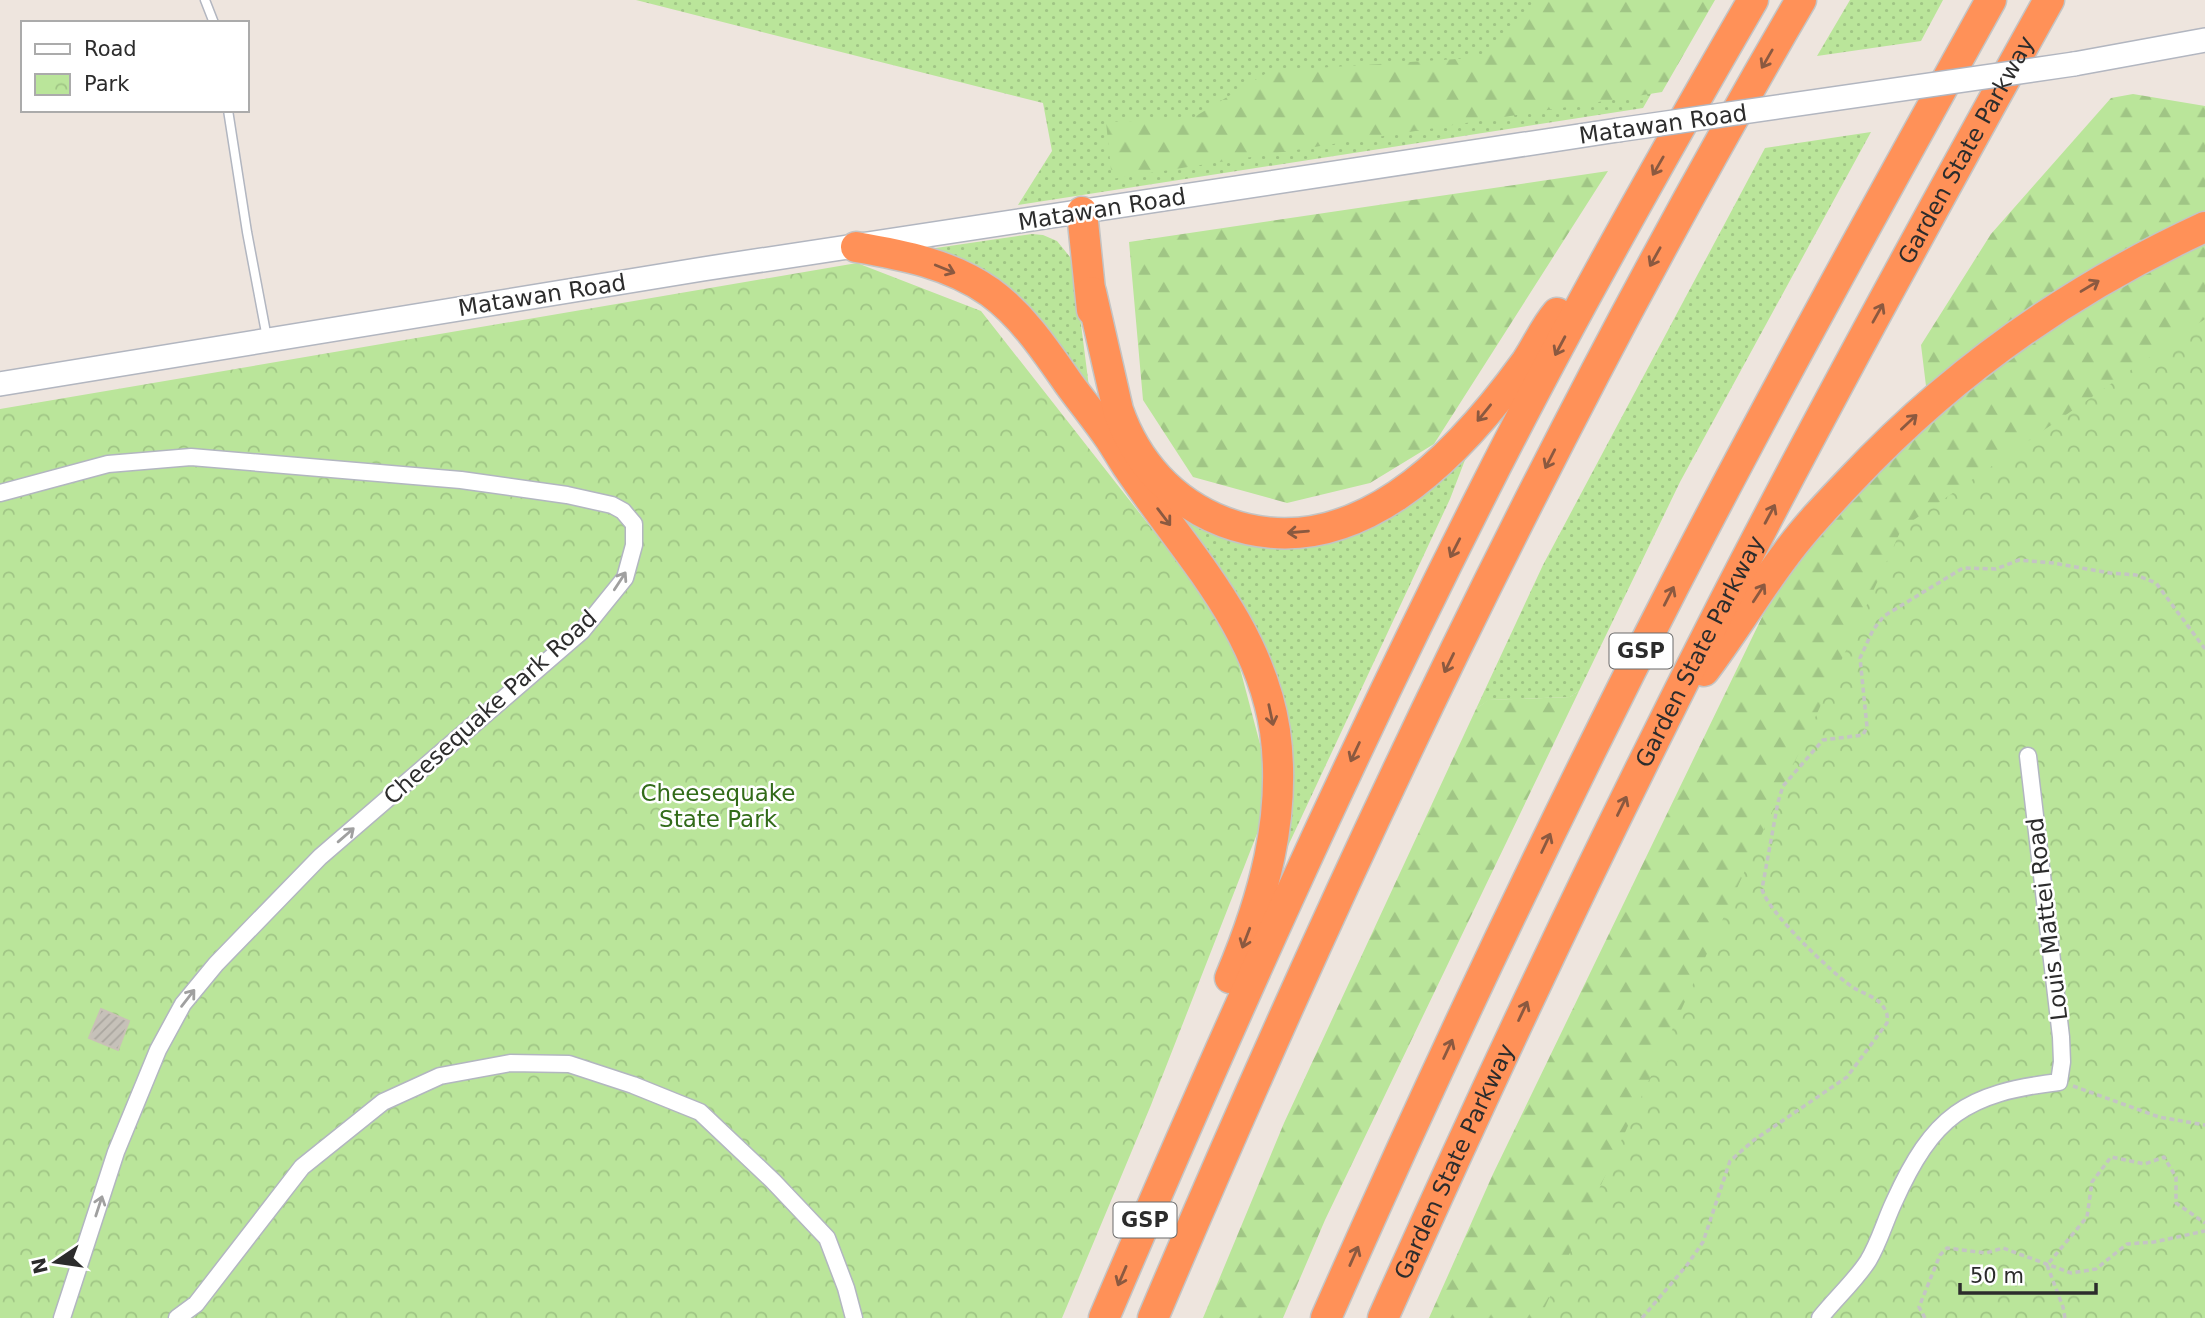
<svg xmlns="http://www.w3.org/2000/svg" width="2205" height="1318" font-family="'DejaVu Sans',sans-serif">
<defs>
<pattern id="grass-dots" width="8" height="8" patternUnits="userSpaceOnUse" patternTransform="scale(1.75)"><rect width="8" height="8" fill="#bae59a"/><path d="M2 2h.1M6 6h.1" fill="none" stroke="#a0c585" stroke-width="1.8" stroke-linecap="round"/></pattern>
<pattern id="forest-firs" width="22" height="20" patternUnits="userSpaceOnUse" patternTransform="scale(1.75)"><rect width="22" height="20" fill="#bae59a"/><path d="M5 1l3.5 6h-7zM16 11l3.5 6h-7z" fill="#a0c585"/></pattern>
<pattern id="park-crowns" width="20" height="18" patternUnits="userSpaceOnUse" patternTransform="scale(1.75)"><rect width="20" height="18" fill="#bae59a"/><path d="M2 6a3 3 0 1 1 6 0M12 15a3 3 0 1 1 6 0" fill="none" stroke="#a0c585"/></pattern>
<pattern id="building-hatch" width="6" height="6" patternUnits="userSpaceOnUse" patternTransform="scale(1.75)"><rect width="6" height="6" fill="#c6c1b9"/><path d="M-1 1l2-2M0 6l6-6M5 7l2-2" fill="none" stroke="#aaa69f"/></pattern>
</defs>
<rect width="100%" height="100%" fill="#eee5de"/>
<path fill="url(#grass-dots)" d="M636,0H1705L1643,108L1018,205L1052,151L1043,103Z
M1850,0H1943L1921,41L1817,56Z
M1871,132L1680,482L1579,691L1570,697L1489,700L1476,709L1543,565L1765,148Z
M1032,234L1043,235L1057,241L1070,257L1075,277L1089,387L922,250Z
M1470,447L1450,499L1281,861L1282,729L1163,494L1286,540Z"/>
<path fill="url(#forest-firs)" d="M1537,0H1715L1662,92L1112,179L1106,122L1191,119L1270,71L1488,57Z
M2133,94L2205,106V1318H1429L1493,1174L1764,613L1826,499L1926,386L1921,345L1991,234L2111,98Z
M1608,171L1434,444L1370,483L1287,503L1193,477L1143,400L1129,242Z
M1579,691L1325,1220L1283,1318H1203L1284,1123L1476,709L1488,700L1570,697Z"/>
<path fill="url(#park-crowns)" d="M857,263L981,311L1229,627L1273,793L1151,1105L1062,1318H0V409Z
M2205,319V1318H1540L1902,528Z"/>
<path fill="url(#building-hatch)" stroke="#c9c1b7" stroke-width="2" d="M101,1009L129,1021L118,1050L89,1038Z"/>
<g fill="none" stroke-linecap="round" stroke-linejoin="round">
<g stroke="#b2b6c0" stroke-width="11">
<path id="lane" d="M205,0L214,23
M228,110L247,232L267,338"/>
</g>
<g stroke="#b2b6c0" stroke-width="19">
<path id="street" d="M0,493L108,464L191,457L461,480L567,495L612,505L623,511L634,524V545L625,578L582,631L320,857L216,964L183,1004L158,1050L116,1152L62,1318
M177,1318L196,1304L302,1167L383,1102L440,1076L510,1063L569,1064L633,1085L700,1112L773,1181L827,1238L846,1288L854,1318
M1820,1318C1835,1299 1855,1281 1868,1261C1879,1243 1885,1221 1894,1202C1933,1116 1965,1093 2059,1082L2062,1062L2061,1037L2028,756"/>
</g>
<g stroke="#b2b6c0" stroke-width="26">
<path id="secondary" d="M2074,64L2205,40
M0,384L703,269L1618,130"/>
</g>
<g stroke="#c4c4c4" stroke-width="33">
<g id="highway">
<path d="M1082,212L1092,310"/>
<path d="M856,247C903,255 950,264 990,292C1023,316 1046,351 1069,384C1082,402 1097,420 1110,439C1116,448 1121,457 1127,466C1184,551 1259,625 1275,731C1287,817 1263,900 1230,978"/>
<path d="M1091,292L1118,410C1136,462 1172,502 1224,522C1352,570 1458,456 1526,362C1537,346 1544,328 1557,313"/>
<path d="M1704,671C1733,633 1757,592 1786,554C1805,528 1827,505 1849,482C1951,373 2070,289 2205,227"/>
<path d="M1104,1318C1223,1039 1346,763 1483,492C1567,325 1659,162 1753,0"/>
<path d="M1153,1318C1344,867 1554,423 1801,0"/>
<path d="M1326,1318C1435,1071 1550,827 1673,588C1775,390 1883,195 1991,0"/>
<path id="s1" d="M1383,1318C1490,1078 1602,841 1721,608C1826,403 1937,201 2049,0"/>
</g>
</g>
<path stroke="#c4c4c4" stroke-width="3.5" stroke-dasharray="5 3.5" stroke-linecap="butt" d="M2073,1086L2159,1117L2205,1125
M1642,1318L1687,1265L1703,1242L1730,1161L1754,1140L1847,1077L1887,1023C1887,1019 1888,1015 1886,1012C1881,997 1862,994 1851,986C1831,972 1767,911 1762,889L1778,802L1783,786L1823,740L1863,735L1867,727L1860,658L1873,630L1884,616L1963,568L1996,569L2019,560L2053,563L2110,573L2136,575L2156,583L2205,649
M1925,1318L1919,1307L1940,1255L1947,1248L1986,1253L2003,1248L2071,1273L2096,1269L2127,1244L2154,1242L2205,1231
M2065,1318L2063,1307L2047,1265L2087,1217L2092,1182L2111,1157L2145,1164L2164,1157L2176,1177V1203L2205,1223"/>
<use href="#lane" stroke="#fff" stroke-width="8"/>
<use href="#street" stroke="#fff" stroke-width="16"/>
<use href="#secondary" stroke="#fff" stroke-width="23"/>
<use href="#highway" stroke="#ff9158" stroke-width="30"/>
<g stroke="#b2b6c0" stroke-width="26" stroke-linecap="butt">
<path id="secondary-bridge" d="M1618,130L2074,64"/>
</g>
<use href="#secondary-bridge" stroke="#fff" stroke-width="23"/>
</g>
<defs><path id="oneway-shaft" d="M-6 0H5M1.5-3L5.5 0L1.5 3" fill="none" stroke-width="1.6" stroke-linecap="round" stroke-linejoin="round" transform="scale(1.75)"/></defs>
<g stroke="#8b5940">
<use href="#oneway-shaft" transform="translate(1767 59) rotate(120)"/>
<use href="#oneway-shaft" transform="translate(1658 166) rotate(120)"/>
<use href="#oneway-shaft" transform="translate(1655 257) rotate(119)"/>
<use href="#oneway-shaft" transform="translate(945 269) rotate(22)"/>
<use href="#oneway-shaft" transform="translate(2090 286) rotate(-31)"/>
<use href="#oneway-shaft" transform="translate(1878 313) rotate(-61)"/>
<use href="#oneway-shaft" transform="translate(1560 346) rotate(118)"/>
<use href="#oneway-shaft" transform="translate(1484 413) rotate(129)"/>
<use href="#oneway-shaft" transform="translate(1909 422) rotate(-43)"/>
<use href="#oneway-shaft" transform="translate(1550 459) rotate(117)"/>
<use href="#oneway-shaft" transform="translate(1770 514) rotate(-62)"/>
<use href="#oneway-shaft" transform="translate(1164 517) rotate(53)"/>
<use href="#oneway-shaft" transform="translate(1298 532) rotate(175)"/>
<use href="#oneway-shaft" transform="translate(1455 548) rotate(117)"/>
<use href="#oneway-shaft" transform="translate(1759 593) rotate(-57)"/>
<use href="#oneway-shaft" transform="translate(1669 596) rotate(-63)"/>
<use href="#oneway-shaft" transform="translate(1449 663) rotate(116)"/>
<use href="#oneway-shaft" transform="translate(1271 715) rotate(78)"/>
<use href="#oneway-shaft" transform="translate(1355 752) rotate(115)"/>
<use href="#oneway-shaft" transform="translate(1622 806) rotate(-64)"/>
<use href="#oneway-shaft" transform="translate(1546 843) rotate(-65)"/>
<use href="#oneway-shaft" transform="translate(1246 938) rotate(111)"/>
<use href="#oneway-shaft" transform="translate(1523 1011) rotate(-65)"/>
<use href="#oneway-shaft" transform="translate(1448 1049) rotate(-65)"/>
<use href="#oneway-shaft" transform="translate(1354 1256) rotate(-66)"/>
<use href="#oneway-shaft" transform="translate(1122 1276) rotate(113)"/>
</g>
<g stroke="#a0a0a0">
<use href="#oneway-shaft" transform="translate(620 581) rotate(-57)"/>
<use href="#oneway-shaft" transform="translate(346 835) rotate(-41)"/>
<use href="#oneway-shaft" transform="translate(188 998) rotate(-52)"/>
<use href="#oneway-shaft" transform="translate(99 1206) rotate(-72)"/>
</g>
<g text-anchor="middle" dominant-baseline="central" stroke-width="5" stroke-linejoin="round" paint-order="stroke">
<g fill="#fff" stroke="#6b6b6b" stroke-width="2">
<rect x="1609.5" y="633.5" width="63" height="35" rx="5"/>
<rect x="1113.5" y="1202.5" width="63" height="35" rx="5"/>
</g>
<g font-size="21" font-weight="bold" fill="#2c2c2c">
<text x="1641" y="651">GSP</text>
<text x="1145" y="1220">GSP</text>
</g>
<g font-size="23" fill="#2c2c2c" stroke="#fff">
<text transform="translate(1663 124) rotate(-8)">Matawan Road</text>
<text stroke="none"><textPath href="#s1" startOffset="1306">Garden State Parkway</textPath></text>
<text transform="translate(1102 209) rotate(-9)">Matawan Road</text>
<text transform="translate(542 295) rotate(-9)">Matawan Road</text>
<text stroke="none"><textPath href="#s1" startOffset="738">Garden State Parkway</textPath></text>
<text transform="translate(490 707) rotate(-42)">Cheesequake Park Road</text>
<text transform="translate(2047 919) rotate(-97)">Louis Mattei Road</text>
<text stroke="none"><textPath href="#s1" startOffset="172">Garden State Parkway</textPath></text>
</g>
<g font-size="23" fill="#326b19" stroke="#fff">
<text x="718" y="793">Cheesequake<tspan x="718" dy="26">State Park</tspan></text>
</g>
</g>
<rect x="21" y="21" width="228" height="91" fill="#ffffff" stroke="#ababab" stroke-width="2"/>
<rect x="35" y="44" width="35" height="10" fill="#ffffff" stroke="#ababab" stroke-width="2"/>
<text x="84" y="56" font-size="21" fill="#2c2c2c">Road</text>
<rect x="35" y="74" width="35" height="21" fill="url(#park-crowns)" stroke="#ababab" stroke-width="2"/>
<text x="84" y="91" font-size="21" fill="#2c2c2c">Park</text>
<g transform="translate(56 1262) rotate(257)" stroke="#ffffff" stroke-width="5" paint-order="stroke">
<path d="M0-5L12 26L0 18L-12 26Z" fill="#2c2c2c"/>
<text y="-10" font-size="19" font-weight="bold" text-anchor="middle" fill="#2c2c2c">N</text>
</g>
<path d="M1960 1283v10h136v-10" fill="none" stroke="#2c2c2c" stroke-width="3.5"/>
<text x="1970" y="1283" font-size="21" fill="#2c2c2c" stroke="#ffffff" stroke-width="5" paint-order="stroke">50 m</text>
</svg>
